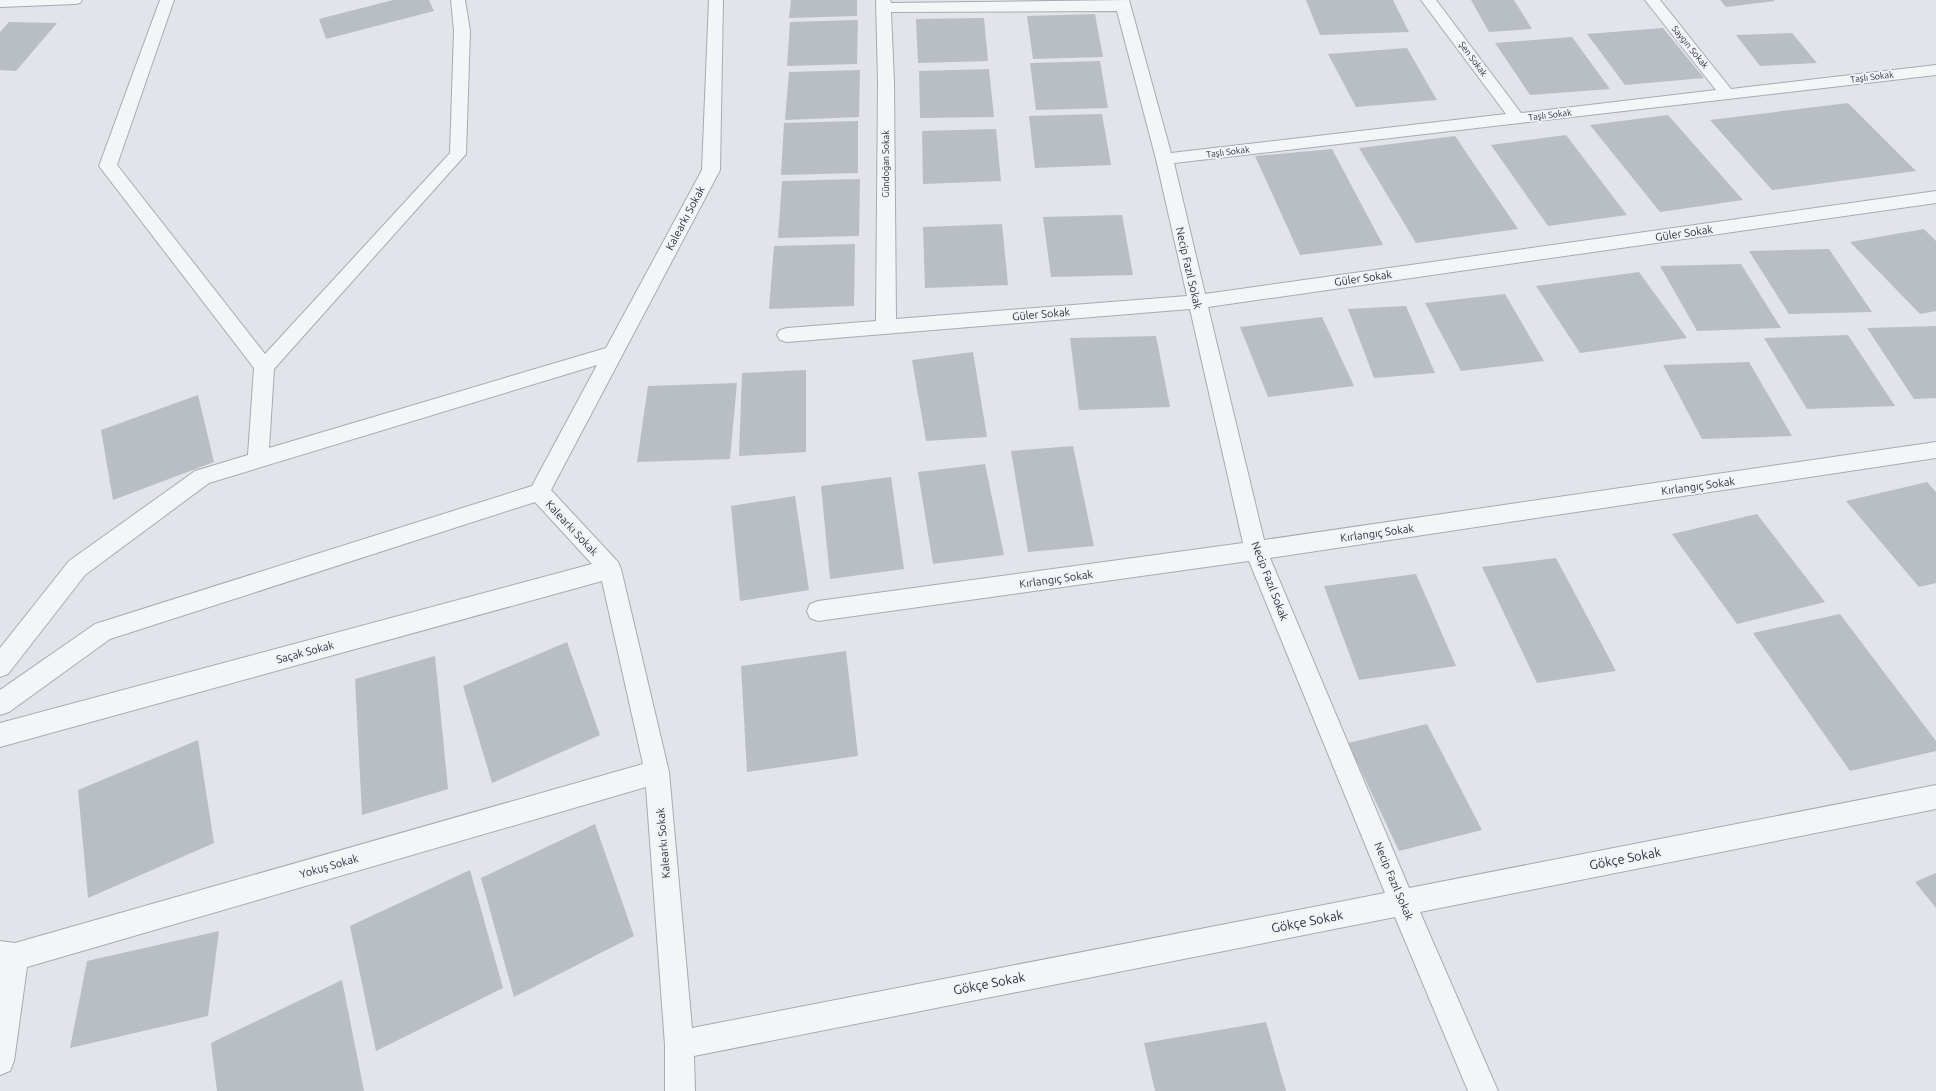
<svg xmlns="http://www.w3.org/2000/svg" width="1936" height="1091" font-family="Ubuntu,sans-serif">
<rect width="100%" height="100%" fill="#e1e4e9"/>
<path fill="#b9bec5" d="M393,0H429L434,11L326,39L319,19Z
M791,0H857V16L789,18Z
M1306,0H1393L1409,32L1320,35Z
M1471,0H1514L1532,29L1489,32Z
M1720,0H1774L1775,1L1726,7Z
M1095,14L1103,57L1033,59L1027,16Z
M984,18L988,61L918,63L916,19Z
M858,20L857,64L787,66L790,22Z
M9,22L57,23L16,71L0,70V32Z
M1663,28L1704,78L1625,85L1587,34Z
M1792,33L1817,63L1760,66L1736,35Z
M1572,37L1610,89L1530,95L1495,43Z
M1407,48L1437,100L1356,107L1328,54Z
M1100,61L1108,108L1036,110L1030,63Z
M989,69L994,117L920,118L919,71Z
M860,70L859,117L785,120L789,72Z
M1848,103L1916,171L1772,190L1710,120Z
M1102,114L1111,165L1035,168L1029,116Z
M1668,115L1743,200L1660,212L1590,125Z
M858,121V173L781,175L784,123Z
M996,129L1001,181L923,184L922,131Z
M1566,135L1627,215L1548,226L1491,145Z
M1455,136L1518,229L1416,243L1359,148Z
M1332,149L1383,245L1300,255L1255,156Z
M860,179L859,236L778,238L782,181Z
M1122,215L1133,275L1051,277L1043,217Z
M1002,224L1008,285L925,288L923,227Z
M1924,229L1936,241V311L1920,314L1850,242Z
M855,244L854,306L769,309L774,246Z
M1829,249L1872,312L1789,314L1749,251Z
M1741,264L1781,328L1697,331L1660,266Z
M1639,272L1687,338L1580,353L1536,286Z
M1505,294L1544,361L1461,371L1425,303Z
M1406,306L1435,373L1374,378L1348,309Z
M1322,317L1354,386L1268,397L1240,327Z
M1936,326V398L1914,399L1867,328Z
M1848,335L1895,406L1807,409L1764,338Z
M1156,336L1170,407L1079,410L1070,338Z
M973,352L987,437L926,441L912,360Z
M1749,362L1792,436L1702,439L1663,365Z
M806,370V452L739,456L742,373Z
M737,383L730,459L637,462L648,386Z
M198,395L214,462L113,500L101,430Z
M1073,446L1094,546L1028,552L1011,451Z
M985,464L1004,555L933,564L918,472Z
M891,477L904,569L830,579L821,486Z
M1927,482L1936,492V583L1919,587L1846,501Z
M795,496L809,590L740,601L731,506Z
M1757,514L1825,602L1737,624L1672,534Z
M1556,558L1616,671L1537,683L1482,567Z
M1416,574L1456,666L1359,680L1324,586Z
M1840,614L1936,741V751L1850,771L1753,633Z
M567,642L600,735L492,783L463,686Z
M846,651L858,756L747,772L741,666Z
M435,656L448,789L362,815L355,679Z
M1427,724L1482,830L1399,851L1348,743Z
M198,740L214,843L88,898L78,790Z
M595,824L634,936L514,997L481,878Z
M470,870L503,988L376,1051L350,926Z
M1936,873V908L1915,882Z
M219,931L208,1016L70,1048L87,961Z
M342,980L364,1091H217L211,1043Z
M1266,1022L1286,1091H1155L1144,1043Z"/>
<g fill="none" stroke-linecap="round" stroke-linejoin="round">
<g stroke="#a7abb3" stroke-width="2">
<path id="minor" d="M0,0H82L80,3L75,4L0,7Z
M160,0H174L117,165L265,354L450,153L454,31L451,0H465L470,31L466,154L274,369L269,448L606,348L702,170L709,0H723L720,170L551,490L618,562L621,569L669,772L692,1028L1385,893L1249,561L818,621L810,618L807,611L810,604L818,601L1243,543L1190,309L787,342L780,340L777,335L780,330L787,328L876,321L878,82L876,0H890L891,3L1129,0L1171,153L1506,114L1421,0H1436L1521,113L1716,90L1645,0H1660L1731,89L1936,65V75L1174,163L1205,294L1936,191V203L1208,307L1264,540L1936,442V458L1270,558L1409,888L1936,785V809L1420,912L1498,1091H1468L1395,917L694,1056L695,1091H665V1045L646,787L27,967L14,1061L10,1071L0,1075V941L15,943L643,764L602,581L0,747V723L592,564L535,502L110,639L9,712L0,715V690L95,624L532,486L597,365L209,483L85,575L8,674L0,677V648L69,561L195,471L248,455L254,368L99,166ZM1117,11L1156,159L1187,296L896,319L894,82L891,12Z"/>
</g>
<use href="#minor" fill="#f4f5f7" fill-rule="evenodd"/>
</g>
<g text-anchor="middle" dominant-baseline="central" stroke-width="3.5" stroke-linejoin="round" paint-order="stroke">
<g font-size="9" fill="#2b323f" stroke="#f1f3f6">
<text transform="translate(1690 47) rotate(51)">Saygın Sokak</text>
<text transform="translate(1473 59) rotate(53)">Şen Sokak</text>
<text transform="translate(1872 77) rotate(-7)">Taşlı Sokak</text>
<text transform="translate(1550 115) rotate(-7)">Taşlı Sokak</text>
<text transform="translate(1228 152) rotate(-7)">Taşlı Sokak</text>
<text transform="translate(886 164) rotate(-90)">Gündoğan Sokak</text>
</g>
<g font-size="11" fill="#2b323f" stroke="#f1f3f6">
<text transform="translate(685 218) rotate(-62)">Kalearkı Sokak</text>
<text transform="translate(1684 233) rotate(-8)">Güler Sokak</text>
<text transform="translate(1189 268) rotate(77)">Necip Fazıl Sokak</text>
<text transform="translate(1363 278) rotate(-8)">Güler Sokak</text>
<text transform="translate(1041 314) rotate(-5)">Güler Sokak</text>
<text transform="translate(1698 486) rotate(-8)">Kırlangıç Sokak</text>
<text transform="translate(572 528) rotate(47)">Kalearkı Sokak</text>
<text transform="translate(1377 533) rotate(-8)">Kırlangıç Sokak</text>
<text transform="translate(1056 579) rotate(-8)">Kırlangıç Sokak</text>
<text transform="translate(1270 581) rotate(69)">Necip Fazıl Sokak</text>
<text transform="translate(305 652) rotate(-15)">Saçak Sokak</text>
<text transform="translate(663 843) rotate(-95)">Kalearkı Sokak</text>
<text transform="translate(329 866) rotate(-16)">Yokuş Sokak</text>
<text transform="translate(1394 881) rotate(67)">Necip Fazıl Sokak</text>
</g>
<g font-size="13" fill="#2b323f" stroke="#f1f3f6">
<text transform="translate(1625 858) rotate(-11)">Gökçe Sokak</text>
<text transform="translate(1307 921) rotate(-11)">Gökçe Sokak</text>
<text transform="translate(989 983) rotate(-11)">Gökçe Sokak</text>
</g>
</g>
</svg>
